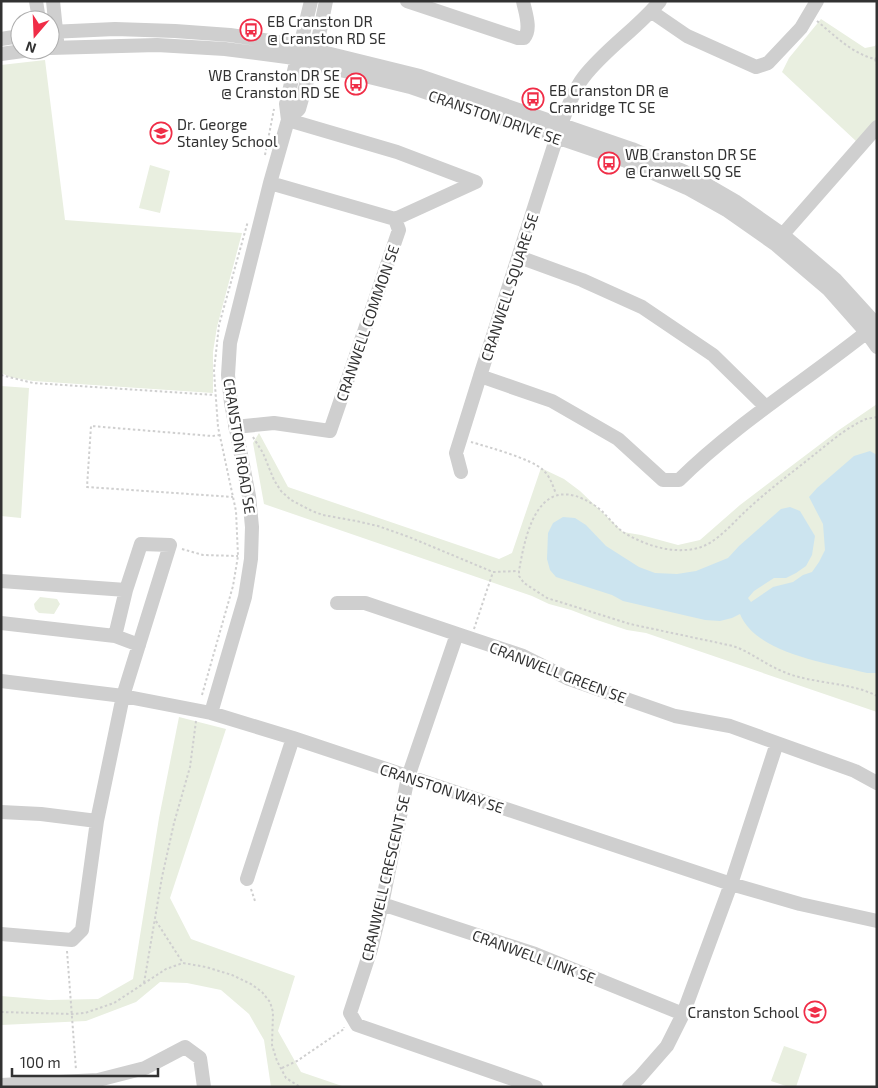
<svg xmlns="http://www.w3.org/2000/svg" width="878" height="1088" font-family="'Exo 2',sans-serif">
<rect width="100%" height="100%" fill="#fff"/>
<path fill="#e9efe0" d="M821,19L865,48L875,46L877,43V121L857,142L782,72L789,58Z
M45,60L65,220L242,233L217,327L213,352V393L33,381L10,377L1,373V65Z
M150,165L170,171L160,213L139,208Z
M1,386L29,388L21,518L1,516Z
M877,404V712L646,633L627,630L597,620L571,610L549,604L532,596L264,504L253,443L259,433L288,487L499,559L512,553L541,468L564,479L580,491L623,532L641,535L678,545L700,540L740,505L839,430Z
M40,597L57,599L60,604L54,614L39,613L35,609L34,604Z
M179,717L226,729L170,898L191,939L295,976L278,1031L301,1072L345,1087H271L264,1040L249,1014L221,990L187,983L160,982L136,1002L86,1021L1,1025V996L49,1000L98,999L133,979L159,818Z
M784,1046L807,1054L796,1087H789L771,1081Z"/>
<path fill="#cce4ef" d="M870,451L877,455V673H867C829,663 756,654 740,614L732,618L720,621L705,620L623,601L612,595L556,577L550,570L547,559L548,533L553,523L563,517L575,518L586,525L606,546L639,567L655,573L677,574L696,571L728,558L739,546L781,509L790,507L800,511L815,536L812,555L806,566L796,573L786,578H774L754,591L748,598L751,602L773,587L793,582L803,575L812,572L819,562L825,550L823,524L809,497L817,488L854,456Z"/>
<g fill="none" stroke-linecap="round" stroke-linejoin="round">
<path stroke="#cfcfcf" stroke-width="2" stroke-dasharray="2.5 2.5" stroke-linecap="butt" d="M817,21C835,36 853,54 875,59L877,58
M875,59L877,65
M265,155L274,109
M1,375L33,383L215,395
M877,417C873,418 869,418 866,419C845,428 827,445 810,458C789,475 767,491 748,509C732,523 716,545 694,549C671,553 648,546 628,535C614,528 607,513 594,505C540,470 526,529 519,571V576L524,583L547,598L630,624L733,646C751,652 766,665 784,672C812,684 851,682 877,696
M220,435L212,436L91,426L87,487L233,497
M253,437L263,453L274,480L281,491L291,500L312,511L323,515L356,521L378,526L409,537L493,572L518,571
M471,442C488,447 532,459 543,470C550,476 553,486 556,494
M182,549L203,555L238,556
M474,629L493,572
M202,695L233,586L238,556L236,511L218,427L214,371L219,325L248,221
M251,889L255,901
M156,921L183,963
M67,951L76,1070
M144,983L162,877L174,823L190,767L196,721
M1,1012L72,1014L85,1013L114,1003L166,969L183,963L206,967L232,975L251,984L262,992L270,1002L273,1012L272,1045L277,1061L286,1078L300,1087
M282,1068L297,1061L344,1029V1027"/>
<path stroke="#cfcfcf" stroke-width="14" d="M36,1L39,20
M53,1L57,40
M407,1L518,38H524C532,29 525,12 523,1
M660,1C637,29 605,49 583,78C573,91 567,110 561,124L480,376L552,401L618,439L663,480H679C739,421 812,377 877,324
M652,12L687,36L756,67L768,63L801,28L817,1
M50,32L115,29L175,31L230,35L290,44L420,76L632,149L685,172L735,201L782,234L835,279L877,325
M1,39L20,36
M50,48L157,45L225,49L287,57L410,87L626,161L687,188L728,211L775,244L829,290L867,333L877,347
M1,54L30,50
M288,120L397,152L476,182L395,219
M288,120L299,109L316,50L326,1
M777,241L877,127
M519,257L582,280L642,307L713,355L766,407
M235,427L274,423L330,431L399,230L395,219L270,183
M461,472L456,453L480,376
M1,581L126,590L115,636L1,623
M337,603H365L457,634
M115,636L139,645
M1,681L123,696L211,713L293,738L731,884L800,904L877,921
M211,713L245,597L251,559L252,527L249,496L231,403L228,375L230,343L270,183L288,120L286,104L311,1
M777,743L855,771L877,783
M1,812L41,814L97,821
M247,879L293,738
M382,904L535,954L683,1014
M1,934L72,940L82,930L97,821L123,696L170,545L141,544L126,590
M1,1085L98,1080L145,1068L185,1047L200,1058L204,1087
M536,1087L357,1025L350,1013L371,949L382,904L408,777L457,634L523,656L569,679L675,716L730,726L777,743L731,884L683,1014L667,1046L639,1078L629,1087"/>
</g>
<defs>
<g id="bus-ring" transform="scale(1.125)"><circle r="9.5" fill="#fff" stroke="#f02d47" stroke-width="1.5"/><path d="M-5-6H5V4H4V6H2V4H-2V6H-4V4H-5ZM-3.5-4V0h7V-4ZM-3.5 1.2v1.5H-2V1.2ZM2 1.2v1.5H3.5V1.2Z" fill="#f02d47"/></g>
<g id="school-ring" transform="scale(1.125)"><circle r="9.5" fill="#fff" stroke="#f02d47" stroke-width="1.5"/><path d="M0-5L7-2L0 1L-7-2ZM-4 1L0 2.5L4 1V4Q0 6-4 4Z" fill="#f02d47"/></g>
</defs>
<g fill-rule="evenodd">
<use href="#bus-ring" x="251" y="30"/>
<use href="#bus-ring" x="356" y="84"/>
<use href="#bus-ring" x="533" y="99"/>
<use href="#school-ring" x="161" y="133"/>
<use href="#bus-ring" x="609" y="163"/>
<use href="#school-ring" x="815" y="1012"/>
</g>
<g text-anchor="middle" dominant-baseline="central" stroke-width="5" stroke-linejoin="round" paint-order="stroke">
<g font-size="15" fill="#323232" stroke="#fff" text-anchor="start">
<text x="267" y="21">EB Cranston DR<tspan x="267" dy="17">@ Cranston RD SE</tspan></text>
<text x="340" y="75" text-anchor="end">WB Cranston DR SE<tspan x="340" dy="17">@ Cranston RD SE</tspan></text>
<text x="549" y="90">EB Cranston DR @<tspan x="549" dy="17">Cranridge TC SE</tspan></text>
<text x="177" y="124">Dr. George<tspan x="177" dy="17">Stanley School</tspan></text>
<text x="625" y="154">WB Cranston DR SE<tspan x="625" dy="17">@ Cranwell SQ SE</tspan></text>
<text x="799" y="1012" text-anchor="end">Cranston School</text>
</g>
<g font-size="15" fill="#323232" stroke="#fff">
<text transform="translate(495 117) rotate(19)">CRANSTON DRIVE SE</text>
<text transform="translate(509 287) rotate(-72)">CRANWELL SQUARE SE</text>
<text transform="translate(367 323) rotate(-71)">CRANWELL COMMON SE</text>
<text transform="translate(240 446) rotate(81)">CRANSTON ROAD SE</text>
<text transform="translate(558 672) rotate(21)">CRANWELL GREEN SE</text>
<text transform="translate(442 788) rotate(18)">CRANSTON WAY SE</text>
<text transform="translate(385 878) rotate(-77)">CRANWELL CRESCENT SE</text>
<text transform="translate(534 956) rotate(20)">CRANWELL LINK SE</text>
</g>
</g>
<rect width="878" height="1088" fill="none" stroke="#323232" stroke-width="5"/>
<g transform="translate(35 35) rotate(199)"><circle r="24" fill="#ffffff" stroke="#adadad"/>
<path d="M0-4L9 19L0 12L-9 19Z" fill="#f02d47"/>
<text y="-8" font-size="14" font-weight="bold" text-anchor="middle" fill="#323232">N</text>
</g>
<path d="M12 1068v8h146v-8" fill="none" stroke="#323232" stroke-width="2.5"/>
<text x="20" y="1068" font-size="15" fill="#323232" stroke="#ffffff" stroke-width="4" paint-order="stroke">100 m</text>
</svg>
